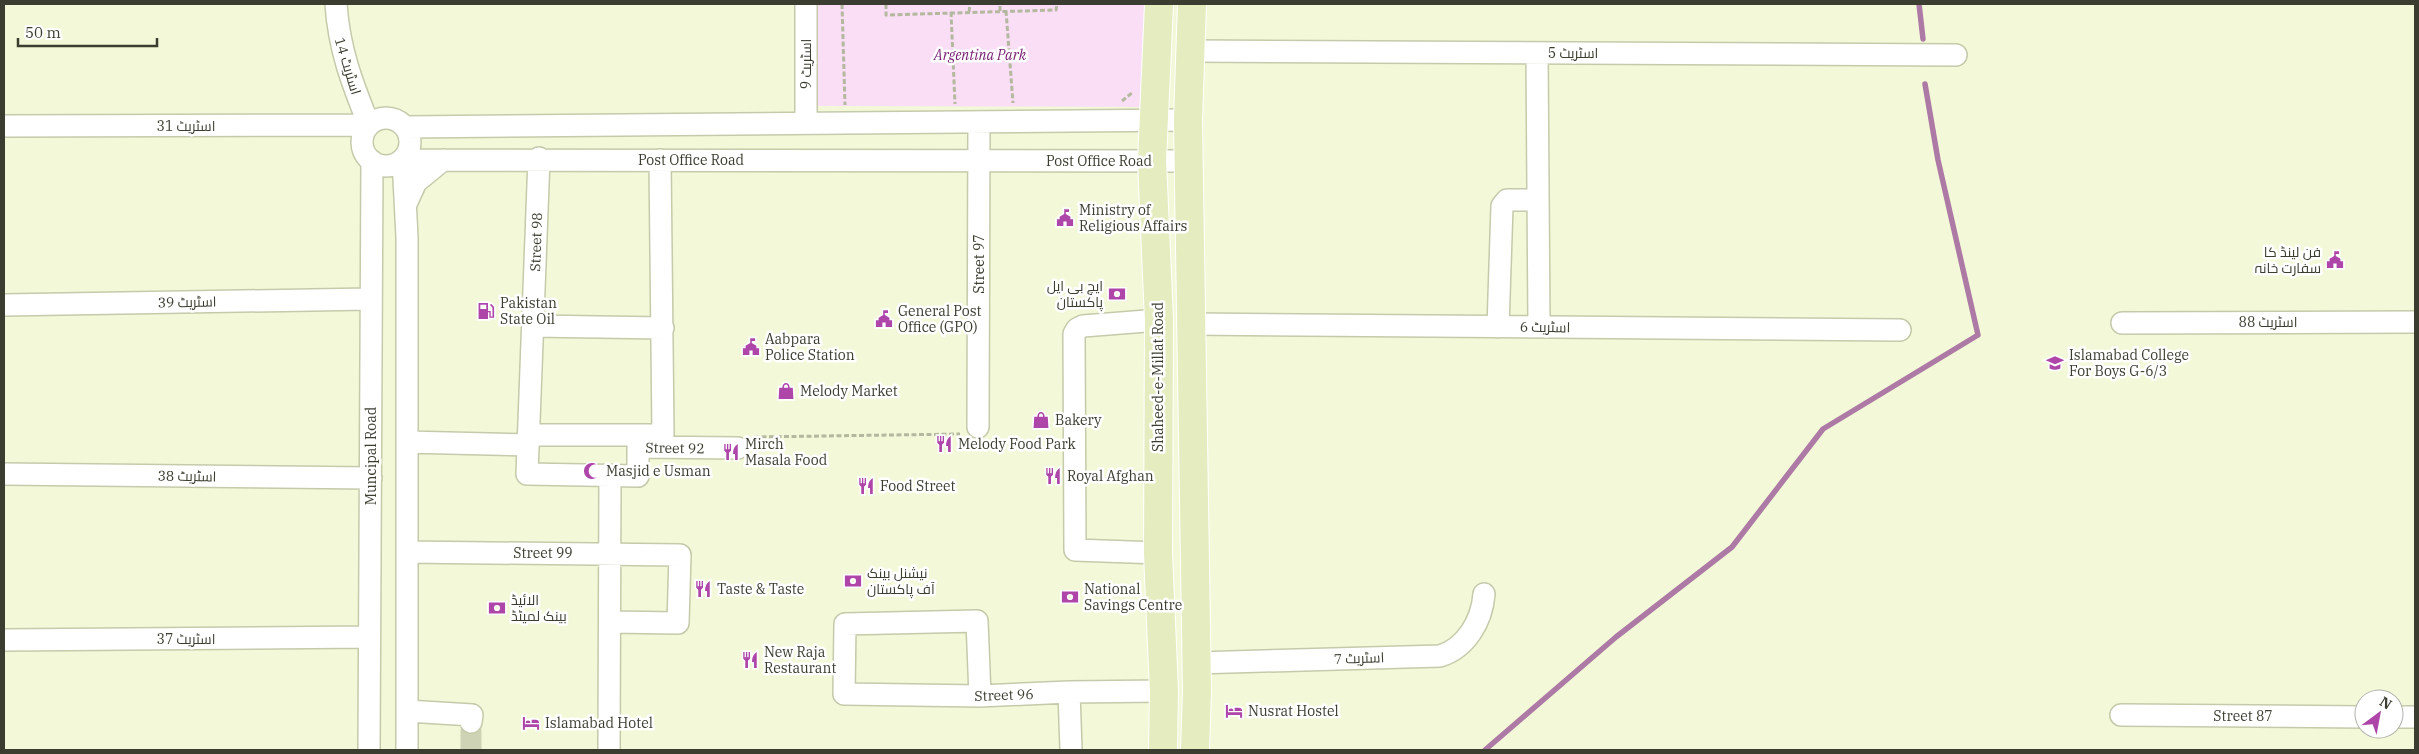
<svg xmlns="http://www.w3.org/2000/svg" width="2419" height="754" font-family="'IBM Plex Serif',Cairo,serif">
<rect width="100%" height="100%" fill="#f3f9d8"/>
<path fill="#f9def6" d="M816,4H1145V107L816,106Z"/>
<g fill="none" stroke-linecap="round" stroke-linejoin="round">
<path stroke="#ad79a5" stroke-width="5.5" d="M1919,4L1923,39
M1485,750L1616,637L1732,547L1823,429L1978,335L1938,160L1925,84"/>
<path stroke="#ced3b6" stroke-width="21" stroke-dasharray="21 11" stroke-linecap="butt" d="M471,750V722"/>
<g stroke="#c5caaa" stroke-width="24">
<path id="minor" d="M806,4V123
M1191,51L1956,55
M1537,53L1539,327
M362 142a24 24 0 1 1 48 0a24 24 0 1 1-48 0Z
M4,126L369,125C352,83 339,49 336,4
M405,127L1188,120
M539,158L527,474L638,476V447L738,448
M660,160L663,435
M406,204L416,182L443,160
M4,305L370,299
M2122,323L2415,322
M1191,324L1900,330
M533,326L663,328
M1498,327L1502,206L1507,200H1538
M978,427L979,122
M528,435H658
M407,442L528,445
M4,474L371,478
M407,552L680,555L678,623L610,622
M1158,553L1075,550L1074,334L1077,329L1083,326L1159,320
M4,640L369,637
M1196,663L1440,656C1466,648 1482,621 1484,594
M1069,692L1071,750
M980,696L977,621L845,624L844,694L980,696L1069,692L1164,691
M407,711L472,715L471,722
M2121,715L2364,717
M2394,717H2415
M369,750L372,161
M407,750V237L403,160L1189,161
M609,750L610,475"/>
</g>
<g stroke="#fff" stroke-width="30">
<path id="major" d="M1159,4L1152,161L1159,320L1158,553L1164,691L1163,750
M1192,4L1188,120L1197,691L1195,750"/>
</g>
<path stroke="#b4b89e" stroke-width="3" stroke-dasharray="5 2.5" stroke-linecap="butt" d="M842,4L845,105
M886,4V15L1056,10L1057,4
M1000,11V4
M1006,11L1013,103
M951,12L955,104
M969,12L970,4
M1122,101L1133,92
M754,437L960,434"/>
<use href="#minor" stroke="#fff" stroke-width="21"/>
<use href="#major" stroke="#e5ecc0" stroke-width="28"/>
</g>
<defs>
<g id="civic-bare" transform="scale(1.35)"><path d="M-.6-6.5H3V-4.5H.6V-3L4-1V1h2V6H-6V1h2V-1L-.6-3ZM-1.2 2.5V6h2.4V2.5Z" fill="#ae46a9" stroke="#fff" stroke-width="2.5" paint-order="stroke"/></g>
<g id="bank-bare" transform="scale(1.35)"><path d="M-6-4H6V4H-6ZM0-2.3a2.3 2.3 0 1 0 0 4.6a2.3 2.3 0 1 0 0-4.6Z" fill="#ae46a9" stroke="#fff" stroke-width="2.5" paint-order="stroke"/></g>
<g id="fuel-bare" transform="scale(1.35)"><path d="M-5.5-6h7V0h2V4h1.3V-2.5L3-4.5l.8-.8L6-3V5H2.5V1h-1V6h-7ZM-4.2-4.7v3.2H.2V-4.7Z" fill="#ae46a9" stroke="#fff" stroke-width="2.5" paint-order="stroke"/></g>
<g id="university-bare" transform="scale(1.35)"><path d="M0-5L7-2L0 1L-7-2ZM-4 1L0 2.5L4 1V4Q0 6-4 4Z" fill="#ae46a9" stroke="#fff" stroke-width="2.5" paint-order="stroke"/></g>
<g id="shop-bare" transform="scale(1.35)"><path d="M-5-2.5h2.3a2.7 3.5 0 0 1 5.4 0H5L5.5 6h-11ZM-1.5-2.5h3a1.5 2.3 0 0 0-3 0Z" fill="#ae46a9" stroke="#fff" stroke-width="2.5" paint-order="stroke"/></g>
<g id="restaurant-bare" transform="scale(1.35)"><path d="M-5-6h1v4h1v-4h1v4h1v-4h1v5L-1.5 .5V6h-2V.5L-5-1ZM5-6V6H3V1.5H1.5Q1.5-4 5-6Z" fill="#ae46a9" stroke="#fff" stroke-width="2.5" paint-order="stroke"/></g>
<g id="mosque-bare" transform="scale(1.35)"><path d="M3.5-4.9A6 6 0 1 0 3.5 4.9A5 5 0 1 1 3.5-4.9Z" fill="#ae46a9" stroke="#fff" stroke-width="2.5" paint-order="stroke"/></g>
<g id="hotel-bare" transform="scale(1.35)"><path d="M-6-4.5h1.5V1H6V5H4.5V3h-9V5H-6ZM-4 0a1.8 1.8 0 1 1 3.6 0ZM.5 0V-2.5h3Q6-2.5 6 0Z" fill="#ae46a9" stroke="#fff" stroke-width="2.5" paint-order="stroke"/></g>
</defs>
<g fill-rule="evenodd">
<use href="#civic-bare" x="1065" y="218"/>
<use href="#civic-bare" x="2335" y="260"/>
<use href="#bank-bare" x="1117" y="294"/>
<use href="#fuel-bare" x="486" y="311"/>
<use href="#civic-bare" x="884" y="319"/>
<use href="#civic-bare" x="751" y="347"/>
<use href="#university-bare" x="2055" y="363"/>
<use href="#shop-bare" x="786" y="391"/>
<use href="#shop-bare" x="1041" y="420"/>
<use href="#restaurant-bare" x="944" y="444"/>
<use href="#restaurant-bare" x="731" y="452"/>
<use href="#mosque-bare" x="592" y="471"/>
<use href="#restaurant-bare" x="1053" y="476"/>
<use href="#restaurant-bare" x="866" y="486"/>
<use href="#bank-bare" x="853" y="581"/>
<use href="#restaurant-bare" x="703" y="589"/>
<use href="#bank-bare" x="1070" y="597"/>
<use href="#bank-bare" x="497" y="608"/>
<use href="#restaurant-bare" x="750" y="660"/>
<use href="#hotel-bare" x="1234" y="711"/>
<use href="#hotel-bare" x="531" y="723"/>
</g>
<g text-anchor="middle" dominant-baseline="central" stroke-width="5" stroke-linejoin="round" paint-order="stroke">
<g font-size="14" fill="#3b3d30" stroke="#fff">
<text x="1573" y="53">اسٹریٹ 5</text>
<text transform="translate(806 64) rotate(-90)">اسٹریٹ 9</text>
<text transform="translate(348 66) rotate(73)">اسٹریٹ 14</text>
<text x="186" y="126">اسٹریٹ 31</text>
<text x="691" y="160">Post Office Road</text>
<text x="1099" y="161">Post Office Road</text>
<text transform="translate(536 242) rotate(-88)">Street 98</text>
<text transform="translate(979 264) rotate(-90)">Street 97</text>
<text transform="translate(187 302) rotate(-1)">اسٹریٹ 39</text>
<text x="2268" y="322">اسٹریٹ 88</text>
<text transform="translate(1545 327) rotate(1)">اسٹریٹ 6</text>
<text transform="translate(1158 377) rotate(-90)">Shaheed-e-Millat Road</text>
<text transform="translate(675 448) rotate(1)">Street 92</text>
<text transform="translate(371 456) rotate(-90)">Muncipal Road</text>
<text transform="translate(187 476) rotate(1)">اسٹریٹ 38</text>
<text x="543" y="553">Street 99</text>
<text x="186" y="639">اسٹریٹ 37</text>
<text transform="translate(1359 658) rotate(-2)">اسٹریٹ 7</text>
<text transform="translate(1004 695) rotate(-2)">Street 96</text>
<text x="2243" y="716">Street 87</text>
</g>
<g font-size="14" font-style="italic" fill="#751d71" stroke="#fff">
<text x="980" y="55">Argentina Park</text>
</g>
<g font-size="14" fill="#3b3d30" stroke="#fff" text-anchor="start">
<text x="1079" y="210">Ministry of<tspan x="1079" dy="16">Religious Affairs</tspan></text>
<text x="2321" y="252" text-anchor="end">فن لینڈ کا<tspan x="2321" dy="16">سفارت خانہ</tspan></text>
<text x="1103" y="286" text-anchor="end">ایچ بی ایل<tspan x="1103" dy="16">پاکستان</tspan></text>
<text x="500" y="303">Pakistan<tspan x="500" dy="16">State Oil</tspan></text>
<text x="898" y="311">General Post<tspan x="898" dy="16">Office (GPO)</tspan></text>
<text x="765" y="339">Aabpara<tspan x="765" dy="16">Police Station</tspan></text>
<text x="2069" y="355">Islamabad College<tspan x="2069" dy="16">For Boys G-6/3</tspan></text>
<text x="800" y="391">Melody Market</text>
<text x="1055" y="420">Bakery</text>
<text x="745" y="444">Mirch<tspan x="745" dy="16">Masala Food</tspan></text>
<text x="958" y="444">Melody Food Park</text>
<text x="606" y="471">Masjid e Usman</text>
<text x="1067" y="476">Royal Afghan</text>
<text x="880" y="486">Food Street</text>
<text x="867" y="573">نیشنل بینک<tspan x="867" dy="16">آف پاکستان</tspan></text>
<text x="717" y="589">Taste &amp; Taste</text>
<text x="1084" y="589">National<tspan x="1084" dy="16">Savings Centre</tspan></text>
<text x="511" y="600">الائیڈ<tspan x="511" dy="16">بینک لمیٹڈ</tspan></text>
<text x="764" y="652">New Raja<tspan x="764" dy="16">Restaurant</tspan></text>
<text x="1248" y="711">Nusrat Hostel</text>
<text x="545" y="723">Islamabad Hotel</text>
</g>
</g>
<rect width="2419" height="754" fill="none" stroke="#3b3d30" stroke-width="10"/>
<g transform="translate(2379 714) rotate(32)"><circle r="24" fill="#ffffff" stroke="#b1b1ac"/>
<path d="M0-4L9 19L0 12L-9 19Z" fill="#ae46a9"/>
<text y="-8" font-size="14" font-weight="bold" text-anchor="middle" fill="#3b3d30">N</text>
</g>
<path d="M18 38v8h139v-8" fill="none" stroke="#3b3d30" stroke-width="2.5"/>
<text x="25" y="38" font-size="15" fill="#3b3d30" stroke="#ffffff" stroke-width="4" paint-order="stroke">50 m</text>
</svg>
